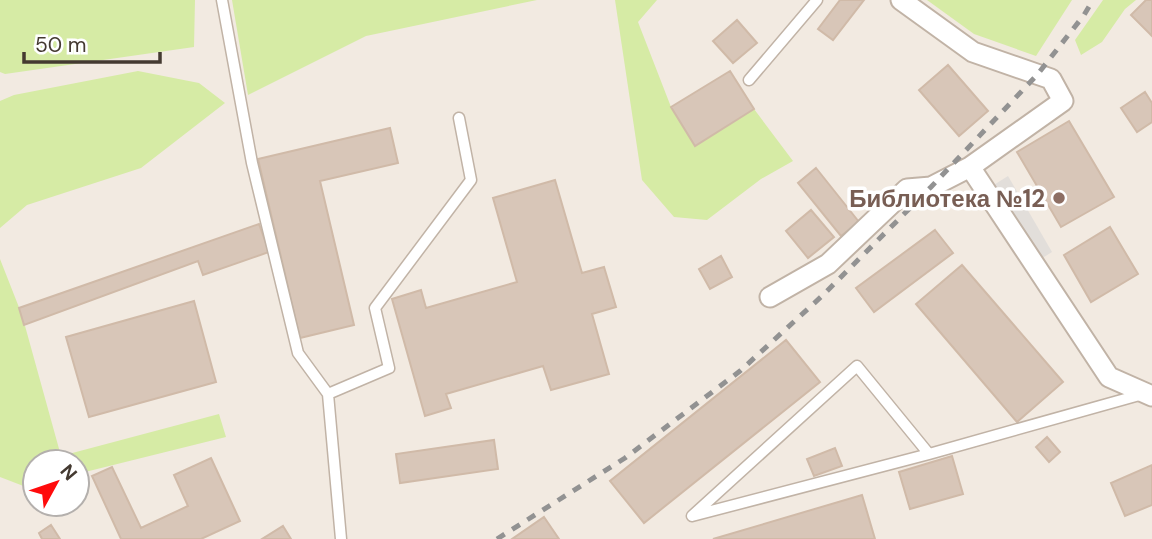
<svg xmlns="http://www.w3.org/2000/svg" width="1152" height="539" font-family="'DM Sans',sans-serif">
<rect width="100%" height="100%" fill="#f2eae1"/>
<path fill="#d6eba5" d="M0,0H195L194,47L5,74L0,72Z
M232,0H537L366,36L248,95Z
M615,0H657L638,22L671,107L696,145L754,109L793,161L761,179L707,220L674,217L642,180Z
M927,0H1072L1036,56L974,34Z
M1103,0H1136L1125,9L1102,42L1081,55L1075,40Z
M138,71L199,83L225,103L141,168L27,205L0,228V101L14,95Z
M0,259L22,315L61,456L219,414L226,437L77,474V462H35V485L26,487L0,477Z"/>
<path fill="#e2deda" d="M1008,176L1052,252L1036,262L989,188Z"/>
<path fill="#d8c6b8" stroke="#d0baa8" stroke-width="2" d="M840,0H864L833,40L818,29Z
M1146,0H1152V36L1131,15Z
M737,20L757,43L733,63L713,41Z
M948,65L988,111L959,136L919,90Z
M730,71L754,109L695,146L671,107Z
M1145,92L1152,103V122L1137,132L1121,108Z
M1069,121L1114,197L1061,227L1017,152Z
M390,128L398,163L320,181L354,325L300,338L258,159Z
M816,168L859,222L841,236L798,183Z
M555,180L582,273L604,267L616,307L592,314L609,374L551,390L543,366L446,394L451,408L425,416L392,299L421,290L426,308L517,282L493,198Z
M811,210L834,237L808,258L786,231Z
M259,224L269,252L203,275L198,261L24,325L19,308Z
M1110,227L1138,274L1091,302L1064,255Z
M935,230L953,253L874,312L856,288Z
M721,256L732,277L710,289L699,269Z
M962,265L1063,382L1017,422L916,304Z
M194,301L216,382L89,417L66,337Z
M786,340L820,382L644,523L610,481Z
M1047,437L1060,452L1049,462L1036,447Z
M494,440L498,469L400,483L396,454Z
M835,448L842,466L814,476L807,459Z
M952,456L963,494L910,509L899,472Z
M211,458L240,521L201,539H121L92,476L112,467L141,528L188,506L174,475Z
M1152,465V505L1125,516L1111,483Z
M862,495L875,539H713Z
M544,517L559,539H512Z
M51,525L60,539H42L39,533Z
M283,526L291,539H262Z"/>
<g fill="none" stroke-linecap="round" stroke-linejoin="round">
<g stroke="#c1b3a6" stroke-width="13">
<path id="service" d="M222,0L252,163L298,353L328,394L341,539
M749,80L817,0
M328,394L389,368L375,308L471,180L459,118
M929,454L857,366L692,516L929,454L1143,394"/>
</g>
<g stroke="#c1b3a6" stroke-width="23">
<path id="minor" d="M901,0L973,52L1051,79L1063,101L970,167L1109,377L1152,396
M770,297L828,264L907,189L931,187L970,167"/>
</g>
<use href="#service" stroke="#fff" stroke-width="10"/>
<use href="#minor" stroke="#fff" stroke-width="19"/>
<path stroke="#929292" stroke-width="5" stroke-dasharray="9 9" stroke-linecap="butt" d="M497,539L625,458L740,371L822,296L931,187L1037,75L1084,15L1093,0"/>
</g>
<circle fill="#8d6e63" stroke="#fff" stroke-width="2.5" cx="1059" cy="198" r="7"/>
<g text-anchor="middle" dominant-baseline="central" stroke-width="7" stroke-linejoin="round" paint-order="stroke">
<g font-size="24" font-weight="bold" fill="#785e54" stroke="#fff" text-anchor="end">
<text x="1045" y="198">Библиотека №12</text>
</g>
</g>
<g transform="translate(56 483) rotate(50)"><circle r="33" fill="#ffffff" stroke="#b4b0ad" stroke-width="2"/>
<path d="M0-5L12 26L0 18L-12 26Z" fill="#ff0b0c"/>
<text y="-10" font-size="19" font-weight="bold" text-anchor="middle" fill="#443a31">N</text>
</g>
<path d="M24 52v10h136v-10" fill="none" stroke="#443a31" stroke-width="3.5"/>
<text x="35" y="52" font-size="21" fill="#443a31" stroke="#ffffff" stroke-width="5" paint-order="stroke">50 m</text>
</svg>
